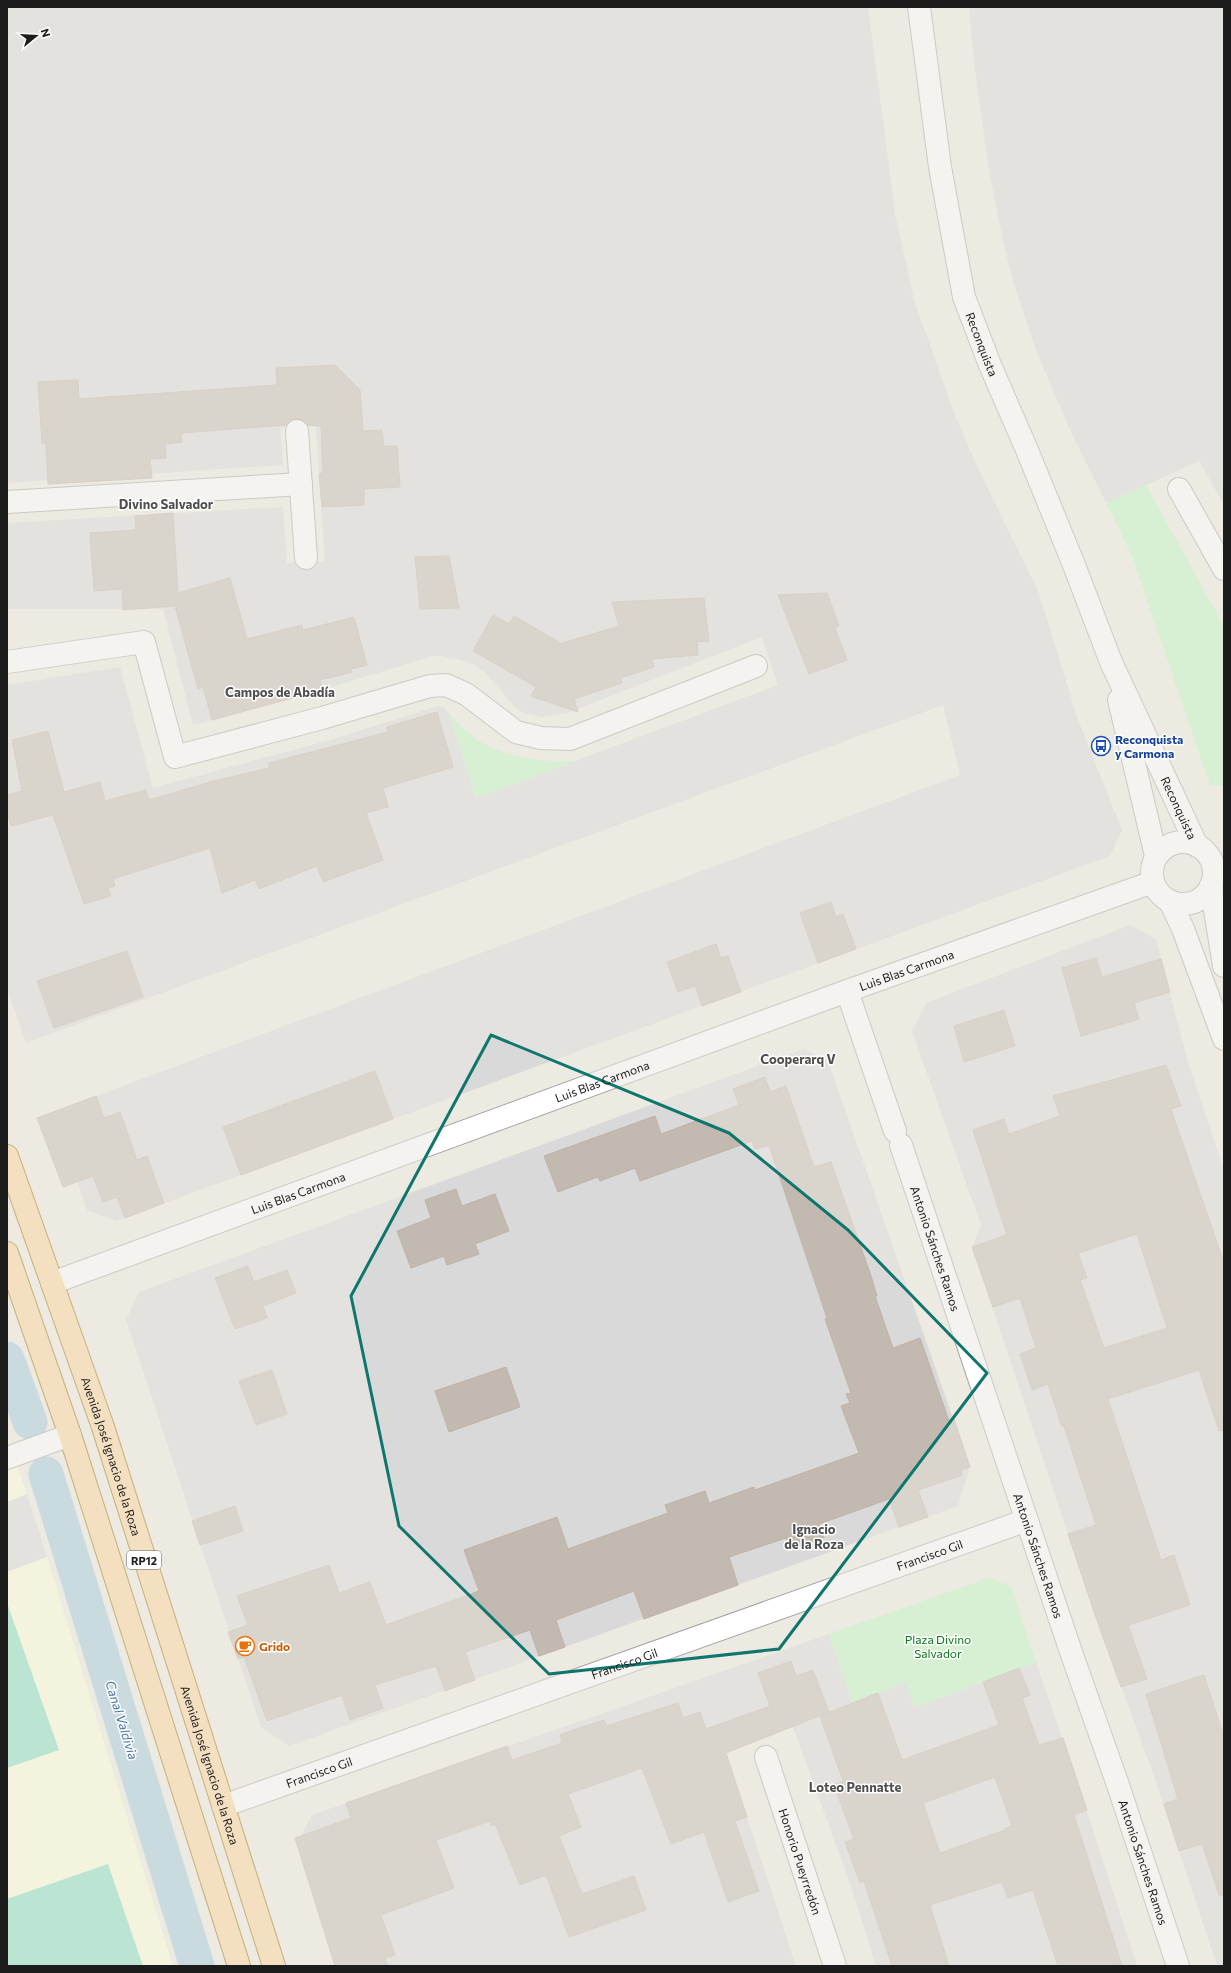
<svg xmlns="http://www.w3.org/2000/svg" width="1231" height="1973" font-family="Commissioner,sans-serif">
<rect width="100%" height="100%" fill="#edeae1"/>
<path fill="#dad9d9" d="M7,7H868L895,213L914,300L953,410L976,464L1039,593L1077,717L1122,830L1110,856L116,1221L87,1210L77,1182L63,1187L37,1118L960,775L943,705L26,1043L7,989V685L120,667L153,788L330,740L438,706L443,707L449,713L476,798L778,685L762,637L567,713L542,717L521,712L513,705L483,670L467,661L441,656H433L322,690L193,725L163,609H7V523L283,507L287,563L325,561L316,426L280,428L283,465L7,483Z
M969,7H1224V505L1199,461L1106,503L1071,432L1038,355L1014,284L1004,245L990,176L975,70Z
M1130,925L1156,939L1187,1059L1224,1171V1966H1217L1153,1773L1094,1612L972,1247L981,1225L912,1031L926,1003Z
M804,1049L828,1061L970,1467L958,1506L289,1746L261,1727L126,1320L139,1292Z
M27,1494L47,1557L7,1572V1502Z
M829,1634L853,1703L906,1682L915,1707L1036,1662L1083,1799L1137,1966H876L851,1886L793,1727L726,1753L796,1966H335L297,1844L312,1815Z"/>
<path fill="#fdffd9" d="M7,1436L27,1494L7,1502Z
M47,1557L173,1966H7V1572Z"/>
<path fill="#bcf9c4" d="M1146,485L1224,626V785H1210L1131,554L1106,503Z
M449,713C458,723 466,732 476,739C504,758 544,763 577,761L476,798Z
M988,1578L1011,1586L1036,1662L915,1707L905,1682L853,1703L829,1634Z"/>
<path fill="#7edebe" d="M7,1603L59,1750L7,1768Z
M108,1864L143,1966H7V1899Z"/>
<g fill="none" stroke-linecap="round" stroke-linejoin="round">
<path stroke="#a1cbdc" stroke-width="35" d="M7,1359L30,1422
M46,1474L197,1966"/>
</g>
<path fill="#c2bab1" stroke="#bfb1a4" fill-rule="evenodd" d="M335,365L360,390L363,431L382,430L384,446H397L400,487L364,489V505L322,507L319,474L323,473L321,426L308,425L303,420L297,419L290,420L286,425L181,433L182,442L165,444L166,458L150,459L152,478L48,484L46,443H42L38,382L78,380L79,399L277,385L276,368Z
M173,513L178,593L230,578L247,639L302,625L303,630L354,617L367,665L351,669L352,672L320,680L322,690L212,720L203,687L198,689L175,606L123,610L122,589L94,591L90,533L136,530L135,516Z
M449,556L459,608L420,609L415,557Z
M827,593L839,626L835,628L847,660L809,674L778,595Z
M704,598L709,641L697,642L698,655L652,659L654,667L621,678L622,683L574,699L578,712L531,696L536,687L473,651L493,615L509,624L514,616L559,642V644L619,626L612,602Z
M437,712L453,767L383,788L388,807L366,813L383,860L323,882L317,866L259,889L255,880L222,893L210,848L113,879L115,886L108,888L111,896L84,904L53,815L11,826L7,811V795L22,791L12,740L48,731L64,792L100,782L105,801L146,790L149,800L210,782L269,768V763L388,732L387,727Z
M831,902L836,917L843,914L856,949L818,963L800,913Z
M716,944L721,958L728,956L741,992L702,1006L695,986L678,992L667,962Z
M127,951L143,997L54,1028L37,981Z
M1096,958L1102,977L1161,959L1170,992L1134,1003L1139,1019L1081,1036L1062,968Z
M1004,1010L1015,1046L964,1062L954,1026Z
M1166,1065L1181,1106L1171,1109L1224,1263V1430L1219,1431L1199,1370L1108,1399L1161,1560L1174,1555L1190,1605L1128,1625L1147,1679L1121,1687L1094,1612L1068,1534L1096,1525L1064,1426L1062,1427L1048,1384L1032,1390L1020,1354L1036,1348L1020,1298L993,1307L972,1247L1007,1235L973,1130L1004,1119L1009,1134L1060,1116L1053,1096ZM1137,1234L1167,1328L1104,1348L1080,1280L1087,1278L1078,1253Z
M375,1071L393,1119L241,1175L223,1127Z
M765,1077L770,1092L786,1086L814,1167L831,1162L871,1276L877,1296H875L893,1348L920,1338L949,1421L954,1419L970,1467L961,1470L962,1475L918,1490L928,1517L899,1527L889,1499L819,1524L824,1537L790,1549L786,1538L729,1557L738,1585L644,1619L634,1591L556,1620L565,1647L539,1656L530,1630L465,1652L475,1680L445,1691L436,1666L375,1685L383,1708L350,1720L342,1695L267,1721L244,1657L238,1659L228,1632L248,1625L237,1596L329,1565L339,1593L370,1582L386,1625L479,1591L464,1550L557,1517L568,1549L668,1513L665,1505L705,1491L709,1503L754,1487L755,1490L859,1453L841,1406L850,1403L846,1394L851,1393L825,1319L827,1318L769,1145L755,1149L752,1141L640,1181L635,1168L600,1181L598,1177L558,1192L544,1156L655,1116L661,1134L739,1105L733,1089Z
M96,1096L104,1118L120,1112L137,1160L147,1156L164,1203L125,1218L117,1197L103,1202L93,1176L63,1187L37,1118Z
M456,1189L462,1206L495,1194L509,1231L475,1244L479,1254L447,1265L444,1256L411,1268L397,1231L431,1218L425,1200Z
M248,1266L254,1282L287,1270L296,1293L263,1306L267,1318L235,1329L215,1278Z
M506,1367L520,1407L449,1432L435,1391Z
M272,1370L287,1414L256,1425L239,1381Z
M235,1506L243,1531L200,1545L192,1521Z
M791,1661L796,1676L813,1670L829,1712L726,1753L747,1817L735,1821L759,1891L728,1902L704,1832L671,1844L642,1768L568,1794L581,1827L559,1836L582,1894L634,1876L646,1910L569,1937L546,1875L520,1885L495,1824L491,1826L490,1821L436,1840L454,1888L381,1915L395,1955L385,1958L388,1966H335L295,1838L351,1818L346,1803L507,1746L512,1760L562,1743L560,1735L573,1730L604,1720L606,1726L678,1703L683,1718L700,1712L706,1729L770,1706L758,1673Z
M1019,1668L1030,1695L1022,1698L1039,1745L1063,1738L1087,1810L1074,1815L1122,1966H1058L1033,1890L1008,1898L1002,1882L930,1905L949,1966H892L864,1881L860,1883L845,1842L854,1839L834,1785L843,1781L820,1716L878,1693L902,1760L999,1725L983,1682ZM995,1777L1012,1826L1005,1828V1830L940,1853L923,1803Z
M1204,1675L1224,1737V1895H1219L1202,1844L1179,1851L1164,1804L1178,1799L1146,1694Z"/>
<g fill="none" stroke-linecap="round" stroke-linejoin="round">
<g stroke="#a3a3a3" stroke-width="24">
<g id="minor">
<path id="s1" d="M919,7L940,167L964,297L990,365L1027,450L1074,565L1111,662L1197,846"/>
<path d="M297,431L306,558"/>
<path d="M1179,489L1224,569"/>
<path d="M7,502L301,484"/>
<path d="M7,662L144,642L175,757L322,718L430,686L446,685L466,694L516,732L541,738L570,739L756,666"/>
<path d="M1119,700L1156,856"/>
<circle cx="1183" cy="873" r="31"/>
<path d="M1211,885L1224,966"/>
<path d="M1170,901L1183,929L1224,1039"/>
<path d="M847,991L895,1131"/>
<path id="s2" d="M901,1145L1070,1649L1118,1785L1178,1966"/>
<path id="s3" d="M52,1283L847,991L1153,882"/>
<path d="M7,1458L70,1435"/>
<path id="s4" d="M766,1757L835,1966"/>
<path id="s5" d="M223,1806L1027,1520"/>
</g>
</g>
<g stroke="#946a00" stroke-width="24">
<g id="major">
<path id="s6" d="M7,1156L103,1427L274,1966"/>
<path d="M7,1253L70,1435L239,1966"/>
</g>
</g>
<use href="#minor" stroke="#fff" stroke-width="22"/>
<use href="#major" stroke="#fcd697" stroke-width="22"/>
</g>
<path d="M0 0H1231V1973H0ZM491,1035L729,1133L848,1230L987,1373L779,1649L549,1674L399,1526L351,1296Z" fill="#edeae1" fill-opacity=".55" fill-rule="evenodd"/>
<path fill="none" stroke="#0f766e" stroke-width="3" stroke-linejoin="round" d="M491,1035L729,1133L848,1230L987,1373L779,1649L549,1674L399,1526L351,1296Z"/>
<defs>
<g id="bus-ring" transform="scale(1)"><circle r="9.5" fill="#fff" stroke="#1a4fb4" stroke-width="1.5"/><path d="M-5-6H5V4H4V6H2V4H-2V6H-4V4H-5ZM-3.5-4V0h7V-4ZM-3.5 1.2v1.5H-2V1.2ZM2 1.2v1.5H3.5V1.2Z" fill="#1a4fb4"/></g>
<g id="cafe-ring" transform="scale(1)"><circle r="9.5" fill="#fff" stroke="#e8710a" stroke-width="1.5"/><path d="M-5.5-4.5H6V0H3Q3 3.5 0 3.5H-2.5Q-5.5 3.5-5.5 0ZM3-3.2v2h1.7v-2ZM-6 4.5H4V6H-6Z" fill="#e8710a"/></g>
</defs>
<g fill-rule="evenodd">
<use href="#bus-ring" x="1101" y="746"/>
<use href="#cafe-ring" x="245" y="1646"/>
</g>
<g text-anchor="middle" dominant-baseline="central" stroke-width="3" stroke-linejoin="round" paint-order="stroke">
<rect fill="#fff" stroke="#606060" stroke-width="1" x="127" y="1551" width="34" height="18" rx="3"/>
<g font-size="11" font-weight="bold" fill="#1c1c1c">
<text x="144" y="1560">RP12</text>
</g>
<g font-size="12" fill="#1c1c1c" stroke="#fff">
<text stroke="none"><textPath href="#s1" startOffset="344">Reconquista</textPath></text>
<text stroke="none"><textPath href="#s1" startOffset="848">Reconquista</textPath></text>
<text stroke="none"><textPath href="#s3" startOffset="910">Luis Blas Carmona</textPath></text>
<text stroke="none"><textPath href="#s3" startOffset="586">Luis Blas Carmona</textPath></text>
<text stroke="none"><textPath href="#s3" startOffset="262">Luis Blas Carmona</textPath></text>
<text stroke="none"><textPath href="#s2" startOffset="109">Antonio Sánches Ramos</textPath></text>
<text stroke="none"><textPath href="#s6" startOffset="318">Avenida José Ignacio de la Roza</textPath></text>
<text stroke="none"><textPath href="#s5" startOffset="750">Francisco Gil</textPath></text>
<text stroke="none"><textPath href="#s2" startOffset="433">Antonio Sánches Ramos</textPath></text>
<text stroke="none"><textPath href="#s5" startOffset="426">Francisco Gil</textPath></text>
<text stroke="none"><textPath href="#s6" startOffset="642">Avenida José Ignacio de la Roza</textPath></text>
<text stroke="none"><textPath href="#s5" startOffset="102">Francisco Gil</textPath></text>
<text stroke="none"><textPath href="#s4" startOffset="110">Honorio Pueyrredón</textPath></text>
<text stroke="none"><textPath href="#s2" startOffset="757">Antonio Sánches Ramos</textPath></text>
</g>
<g font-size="12" font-weight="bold" fill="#164399" stroke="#fff" text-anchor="start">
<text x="1115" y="739">Reconquista<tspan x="1115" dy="14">y Carmona</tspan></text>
</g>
<g font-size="12" fill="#0a7919" stroke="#fff">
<text x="938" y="1639">Plaza Divino<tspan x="938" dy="14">Salvador</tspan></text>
</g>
<g font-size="12" font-weight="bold" fill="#c56008" stroke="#fff" text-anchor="start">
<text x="259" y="1646">Grido</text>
</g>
<g font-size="13" font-weight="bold" fill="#4f4f4f" stroke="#fff">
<text x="166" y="504">Divino Salvador</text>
<text x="280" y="692">Campos de Abadía</text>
<text x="798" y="1059">Cooperarq V</text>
<text x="814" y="1529">Ignacio<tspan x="814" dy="15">de la Roza</tspan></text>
<text x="855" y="1787">Loteo Pennatte</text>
</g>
<g font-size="13" font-style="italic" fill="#4875ab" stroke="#fff">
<text transform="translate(122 1720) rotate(73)">Canal Valdivia</text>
</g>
</g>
<rect width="1231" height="1973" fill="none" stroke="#1c1c1c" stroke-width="16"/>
<g transform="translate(36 36) rotate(72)" stroke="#ffffff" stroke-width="3" paint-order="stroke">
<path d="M0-3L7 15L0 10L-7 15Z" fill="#1c1c1c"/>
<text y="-6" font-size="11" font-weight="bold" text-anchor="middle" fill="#1c1c1c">N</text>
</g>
</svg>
